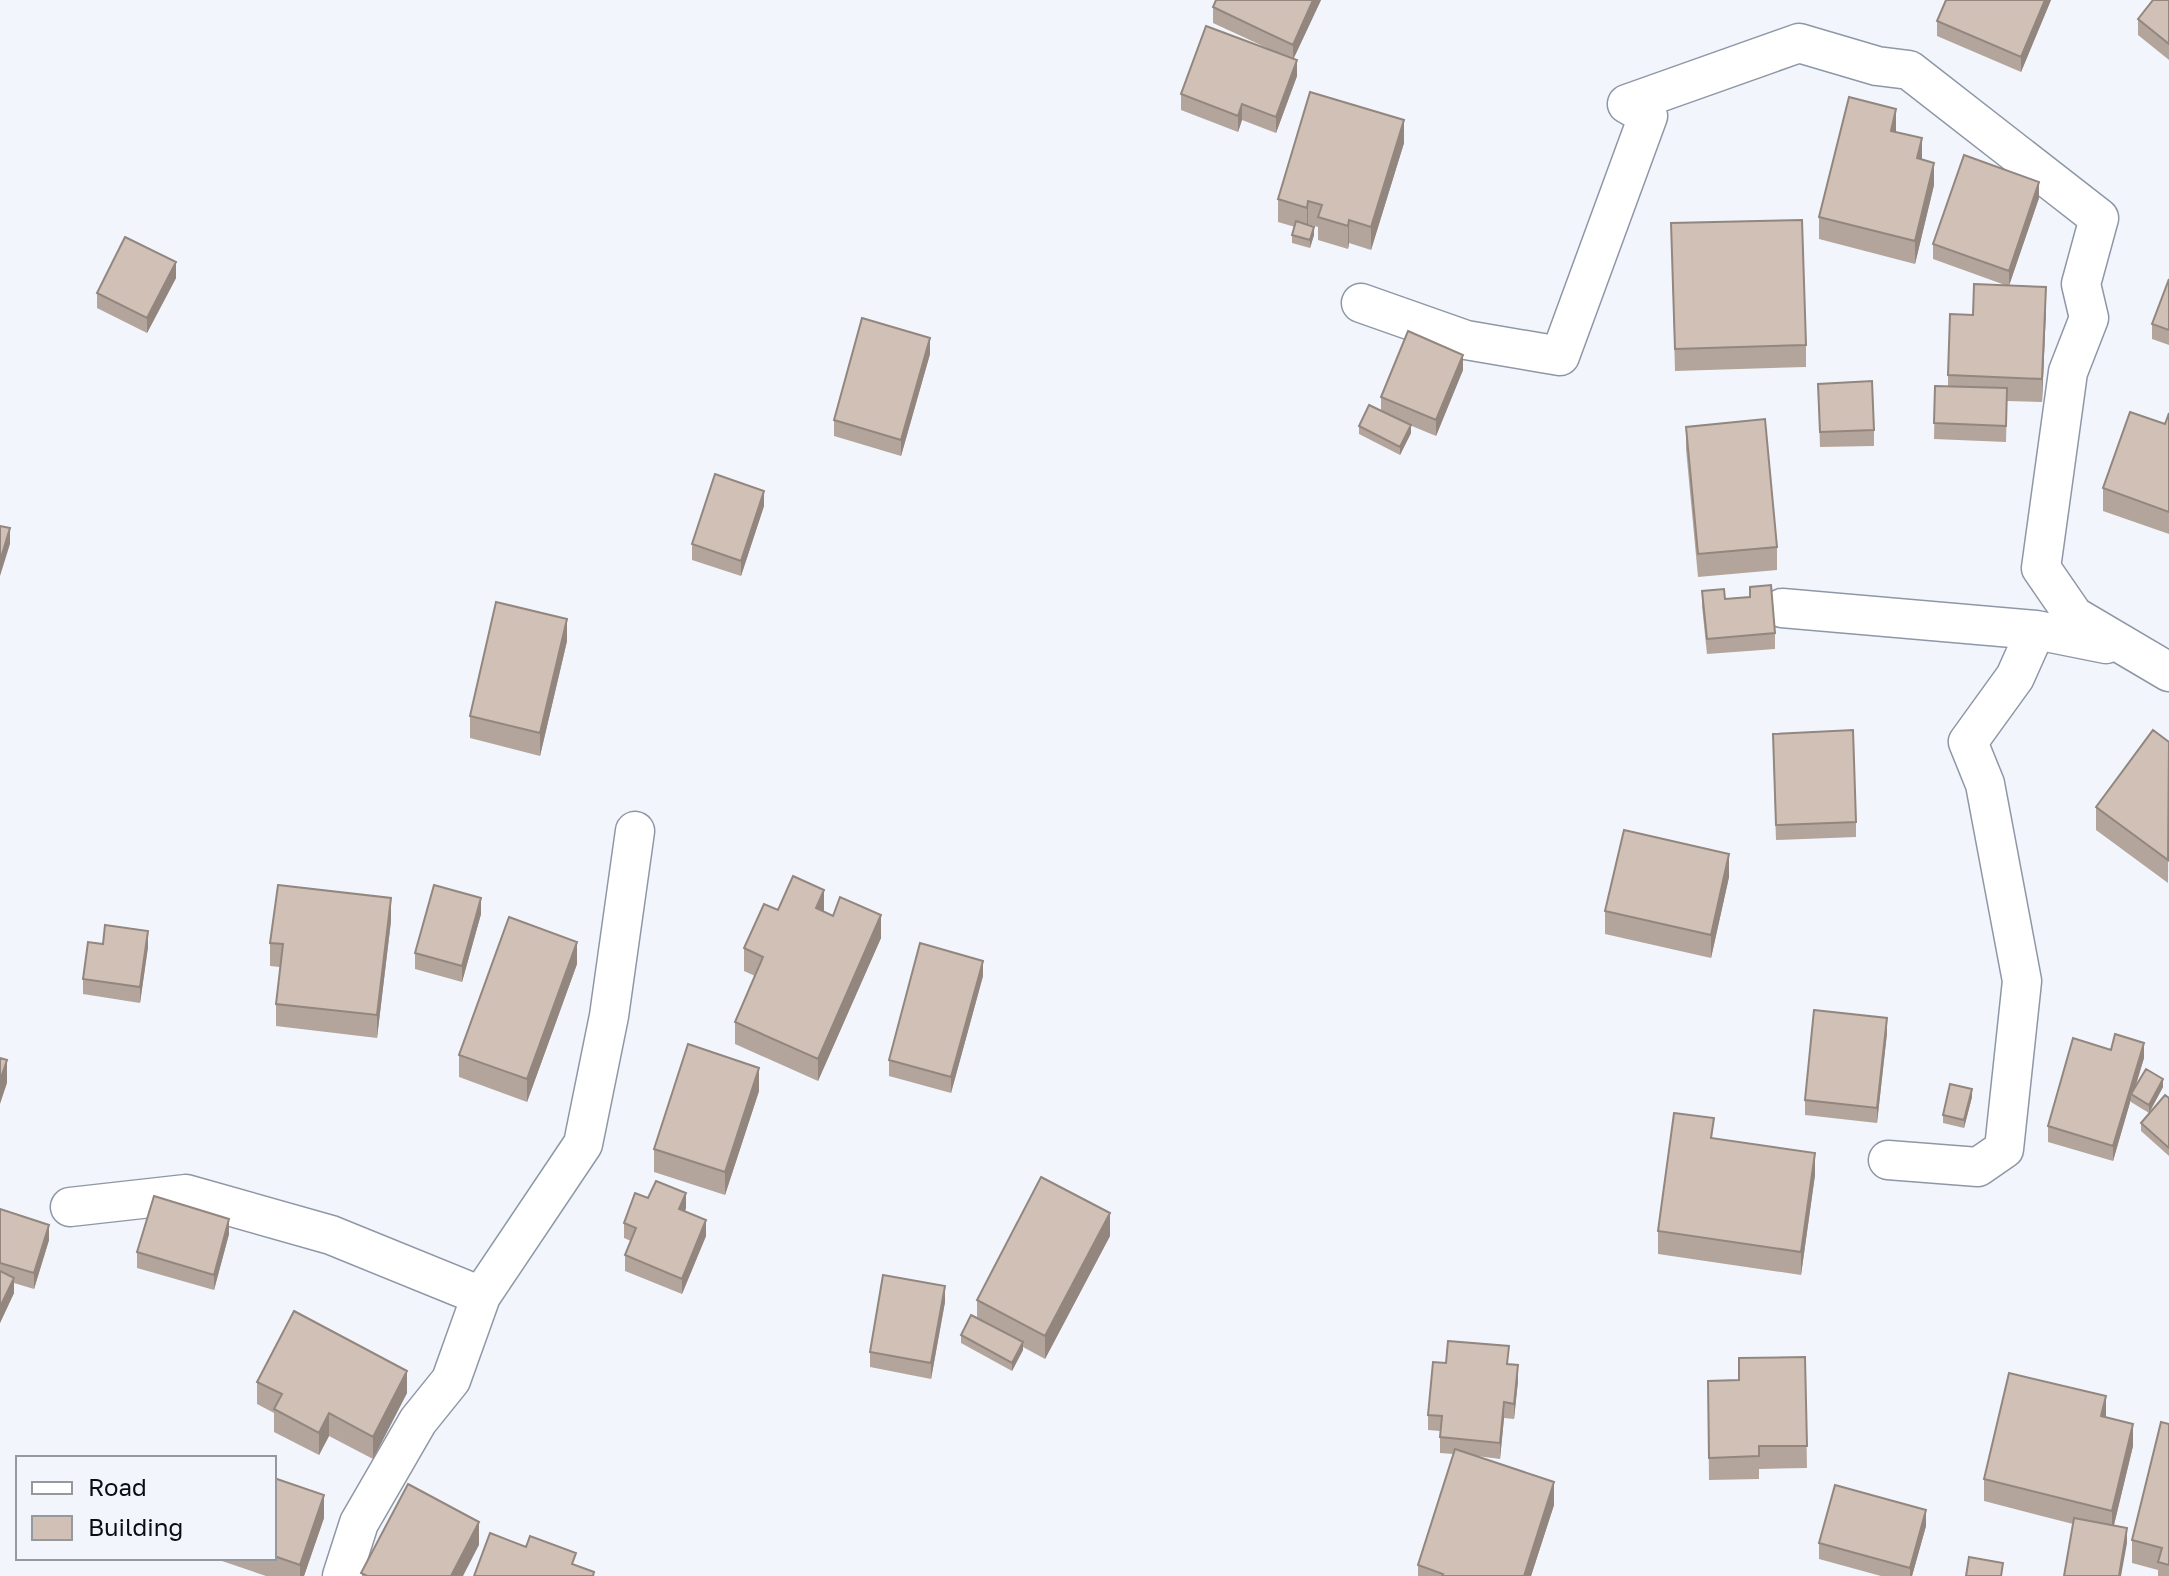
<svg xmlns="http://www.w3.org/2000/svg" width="2169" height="1576" font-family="'Golos Text',sans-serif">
<rect width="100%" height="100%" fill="#f2f6fc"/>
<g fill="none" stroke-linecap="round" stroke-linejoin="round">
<g stroke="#8e97a6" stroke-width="41">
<path id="street" d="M1627,104L1799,43L1877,66L1909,70L2099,218L2081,284L2089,318L2068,372L2041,568L2074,616L2169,672
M1361,303L1466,340L1560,356L1648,116L1627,104
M1782,608L2036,630
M1888,1160L1978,1167L2004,1149L2022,981L1985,784L1968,742L2015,677L2036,630L2106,644
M70,1207L186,1194L331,1235L481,1296
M342,1576L359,1523L418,1421L451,1380L481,1296L583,1144L609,1016L635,831"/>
</g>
<use href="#street" stroke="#fff" stroke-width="38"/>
</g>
<path fill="#b3a59c" d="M1216,0H1321L1293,59L1297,76L1276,133L1242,120L1238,132L1181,110V94L1276,52L1213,23V7Z
M2051,0L2021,72L1937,36V21Z
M2169,0V60L2138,35V19Z
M1896,132L1922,159L1934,185L1915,264L1819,239V217Z
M1404,143L1371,250L1349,243L1348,249L1318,240V227L1308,224L1314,235L1310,248L1292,243V235L1295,227L1278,222V199Z
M2039,198L2009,285L2046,309L2042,402L2007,401L2006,442L1934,439L1935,386L1948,387V375L1973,315L2005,285L1933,259V244Z
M1671,223L1806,345V367L1675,371Z
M176,278L147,333L97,308V293Z
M2169,279V345L2152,339V324Z
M930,354L901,456L834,436V420Z
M1463,370L1436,436L1407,424L1411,433L1400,455L1359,434V426L1381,411V397Z
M1818,384L1874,430V446L1820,447Z
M2169,413V534L2103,511V488L2165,424Z
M1686,427L1777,547V570L1698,577L1686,449Z
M764,506L741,576L692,560V544Z
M1750,587L1775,633V649L1707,654L1702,606V591L1725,599L1750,597Z
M567,641L540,756L470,738V716Z
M2169,742L2168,883L2096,830V807Z
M1773,749L1856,822V837L1776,840Z
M1729,877L1711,958L1605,934V911Z
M778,910L824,912L881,938L818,1081L735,1044V1022L755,976L744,971V948Z
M481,914L462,982L415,969V953Z
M391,921L377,1038L276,1026V1004L280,967L270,966V943Z
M103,944L148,947L140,1003L83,994V979Z
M577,964L527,1102L459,1077V1055Z
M983,976L951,1093L889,1076V1060Z
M1887,1033L1877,1123L1805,1115V1100Z
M2111,1050L2144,1058L2134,1089L2163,1087L2149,1113L2131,1102V1099L2113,1161L2048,1142V1126Z
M759,1091L725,1195L654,1172V1149Z
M1972,1097L1964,1128L1943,1123V1115Z
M2169,1098V1156L2141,1131V1123Z
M1714,1138L1815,1175L1801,1275L1658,1254V1231Z
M648,1198L686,1208L685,1212L706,1236L682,1294L625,1271V1255L631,1241L624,1238V1223Z
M0,1209L49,1240L34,1289L14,1283V1293L0,1323Z
M229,1234L214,1290L137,1268V1252Z
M1110,1236L1045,1359L1023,1347V1350L1012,1371L961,1343V1335L977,1318V1300Z
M945,1302L931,1379L870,1367V1352Z
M1805,1357L1807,1468L1759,1469V1479L1709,1480L1708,1381L1739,1380Z
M1509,1364L1518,1381L1514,1419L1504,1418L1500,1459L1477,1456L1554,1505L1531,1576H1418V1565L1453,1454L1440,1453V1431L1428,1430V1415Z
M257,1382L407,1393L373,1459L329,1436L319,1455L274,1432V1413L257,1404Z
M2106,1417L2133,1446L2114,1525L2127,1543L2073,1524L1984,1501V1479Z
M2169,1424V1576H2158V1570L2132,1563V1540Z
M274,1478L324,1518L304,1576H266L213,1558H274Z
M1926,1526L1912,1576H1881L1819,1559V1543Z"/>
<path fill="#92867f" d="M1313,0H1321L1293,60V45Z
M2045,0H2051L2021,72V57Z
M1297,60V76L1276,133V117Z
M1242,104V120L1238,132V116Z
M1896,109V132L1891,131Z
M1404,120V143L1371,250V227Z
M1922,138V161L1917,158Z
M1934,163V185L1915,264V241Z
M2039,182V198L2009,286V271Z
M1308,201V224L1307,230V208Z
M1349,220V243L1348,249V226Z
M1314,227V235L1310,248V240Z
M176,262V278L147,333V318Z
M2046,287V309L2042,402V379Z
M930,338V354L901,456V440Z
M1463,355V370L1436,436V420Z
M1411,425V433L1400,455V447Z
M764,491V506L741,576V561Z
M10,528V544L0,576V561Z
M567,619V641L540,756V733Z
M1729,854V877L1711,958V935Z
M824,890V913L816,908Z
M391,898V921L377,1038V1015Z
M481,898V914L462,982V966Z
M881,915V938L818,1081V1059Z
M148,931V947L140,1003V987Z
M577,942V964L527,1102V1079Z
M983,961V976L951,1093V1077Z
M1887,1018V1033L1877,1123V1108Z
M2144,1043V1058L2133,1095L2131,1094V1099L2113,1161V1146Z
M7,1060V1083L0,1104V1081Z
M759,1068V1091L725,1195V1172Z
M2163,1079V1087L2149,1113V1105Z
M1972,1089V1097L1964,1128V1120Z
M1815,1153V1175L1801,1275V1252Z
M686,1193V1208L679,1225V1209Z
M1110,1213V1236L1045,1359V1336Z
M229,1219V1234L214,1290V1275Z
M706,1220V1236L682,1294V1279Z
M49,1225V1240L34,1289V1273Z
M14,1278V1293L0,1323V1307Z
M945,1286V1302L931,1379V1363Z
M1023,1342V1350L1012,1371V1363Z
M1518,1365V1381L1514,1419V1404Z
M407,1371V1393L373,1459V1437Z
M2106,1396V1419L2101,1416Z
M1504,1402V1418L1500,1459V1443Z
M329,1413V1436L319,1455V1433Z
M2133,1424V1446L2112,1533V1511Z
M1554,1482V1505L1531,1576H1524Z
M324,1495V1518L304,1576H300V1565Z
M1926,1510V1526L1912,1576H1910V1568Z
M479,1522V1545L463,1576H451Z
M2127,1528V1543L2121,1576H2119Z"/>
<path fill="#d0c0b5" stroke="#92867f" stroke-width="2" d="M1216,0H1313L1293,45L1213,7Z
M1946,0H2045L2021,57L1937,21Z
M2153,0H2169V44L2138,19Z
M1206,26L1297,60L1276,117L1242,104L1238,116L1181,94Z
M1310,92L1404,120L1371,227L1349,220L1348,226L1318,217L1322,205L1308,201L1307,208L1278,199Z
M1849,97L1896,109L1891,131L1922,138L1917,158L1934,163L1915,241L1819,217Z
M1964,155L2039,182L2009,271L1933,244Z
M1802,220L1806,345L1675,349L1671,223Z
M1296,221L1314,227L1310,240L1292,235Z
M125,237L176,262L147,318L97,293Z
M2169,279V330L2152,324Z
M1974,284L2046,287L2042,379L1948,375L1950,314L1973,315Z
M862,318L930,338L901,440L834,420Z
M1408,331L1463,355L1436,420L1381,397Z
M1872,381L1874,430L1820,432L1818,384Z
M1935,386L2007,388L2006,426L1934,423Z
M1369,405L1411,425L1400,447L1359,426Z
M2130,412L2165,424L2169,413V512L2103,488Z
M1765,419L1777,547L1698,554L1686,427Z
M715,474L764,491L741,561L692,544Z
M0,526L10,528L0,561Z
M1771,585L1775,633L1707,639L1702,591L1724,589L1725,599L1750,597V587Z
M496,602L567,619L540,733L470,716Z
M1853,730L1856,822L1776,825L1773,734Z
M2153,730L2169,742L2168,860L2096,807Z
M1624,830L1729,854L1711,935L1605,911Z
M793,876L824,890L816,908L833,916L840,897L881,915L818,1059L735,1022L763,957L744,948L764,904L778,910Z
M278,885L391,898L377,1015L276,1004L283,944L270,943Z
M434,885L481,898L462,966L415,953Z
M509,917L577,942L527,1079L459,1055Z
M105,925L148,931L140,987L83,979L88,942L103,944Z
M920,943L983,961L951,1077L889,1060Z
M1814,1010L1887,1018L1877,1108L1805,1100Z
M2115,1034L2144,1043L2113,1146L2048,1126L2073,1038L2111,1050Z
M688,1044L759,1068L725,1172L654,1149Z
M0,1058L7,1060L0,1081Z
M2146,1069L2163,1079L2149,1105L2131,1094Z
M1950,1084L1972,1089L1964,1120L1943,1115Z
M2165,1095L2169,1098V1148L2141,1123Z
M1674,1113L1714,1118L1711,1138L1815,1153L1801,1252L1658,1231Z
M1041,1177L1110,1213L1045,1336L977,1300Z
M656,1181L686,1193L679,1209L706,1220L682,1279L625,1255L636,1228L624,1223L635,1193L648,1198Z
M154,1196L229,1219L214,1275L137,1252Z
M0,1209L49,1225L34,1273L0,1263Z
M0,1271L14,1278L0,1307Z
M883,1275L945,1286L931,1363L870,1352Z
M294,1311L407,1371L373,1437L329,1413L319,1433L274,1409L282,1394L257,1382Z
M971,1315L1023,1342L1012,1363L961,1335Z
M1448,1341L1509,1346L1507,1364L1518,1365L1514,1404L1504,1402L1500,1443L1440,1437L1442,1416L1428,1415L1433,1362L1446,1363Z
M1805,1357L1807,1446H1759V1456L1709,1458L1708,1381L1739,1380V1358Z
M2009,1373L2106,1396L2101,1416L2133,1424L2112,1511L1984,1479Z
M2161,1422L2169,1424V1565L2158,1562L2162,1548L2132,1540Z
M1455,1449L1554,1482L1524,1576H1442L1443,1574L1418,1565Z
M274,1478L324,1495L300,1565L274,1556Z
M408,1484L479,1522L451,1576H367L361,1573Z
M1835,1485L1926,1510L1910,1568L1819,1543Z
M2074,1518L2127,1528L2119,1576H2064Z
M490,1533L526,1547L530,1536L576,1553L572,1564L594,1572L593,1576H474Z
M1969,1557L2003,1563L2001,1576H1966Z"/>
<rect x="16" y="1456" width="260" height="104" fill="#f2f6fc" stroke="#95999e" stroke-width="2"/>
<rect x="32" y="1482" width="40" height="12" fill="#ffffff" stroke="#95999e" stroke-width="2"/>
<text x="88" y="1496" font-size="24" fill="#0a0d12">Road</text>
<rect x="32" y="1516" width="40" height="24" fill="#d0c0b5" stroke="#95999e" stroke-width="2"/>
<text x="88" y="1536" font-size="24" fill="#0a0d12">Building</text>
</svg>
